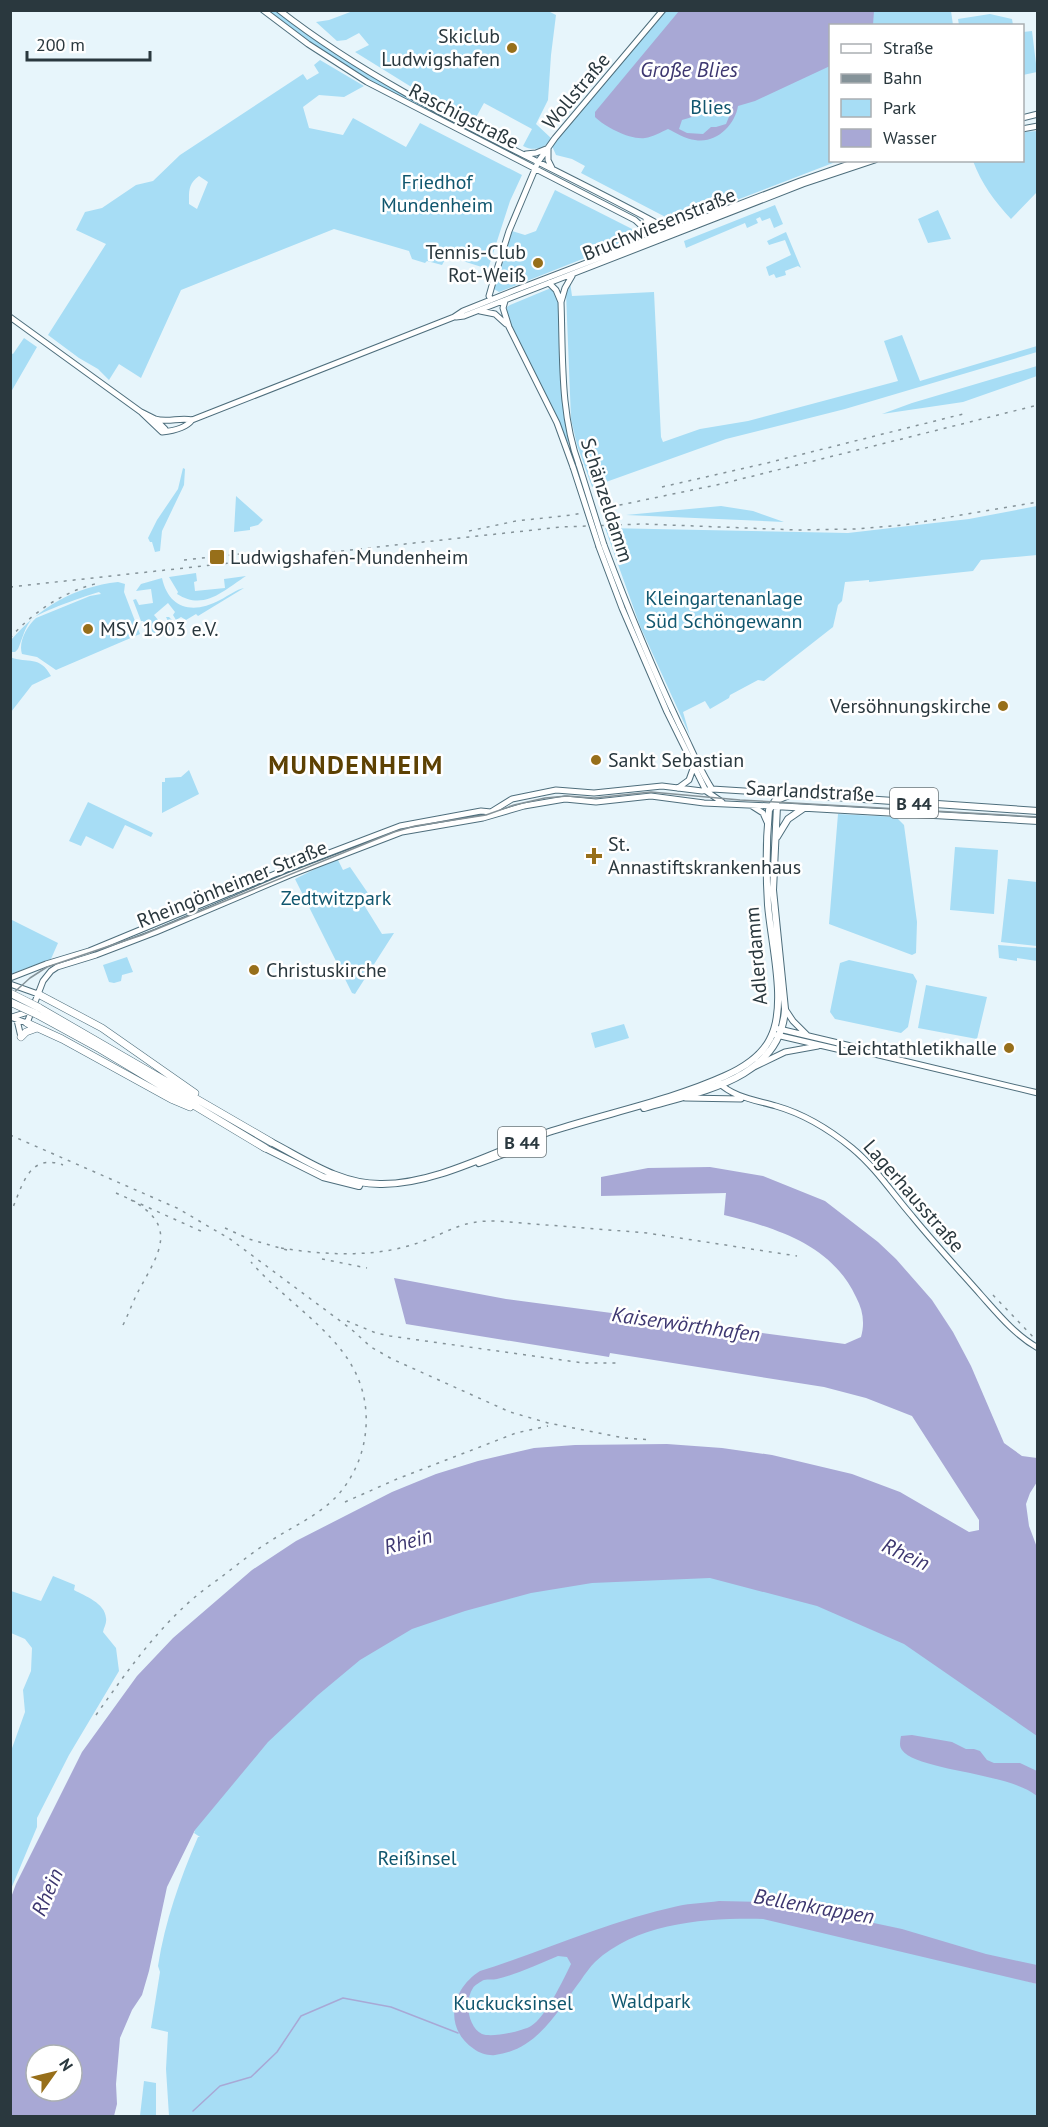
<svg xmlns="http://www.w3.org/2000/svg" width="1048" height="2127" font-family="'PT Sans',sans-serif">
<rect width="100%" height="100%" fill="#e7f5fb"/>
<path fill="#a7ddf5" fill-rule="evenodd" d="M263,11H279L367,71L486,134L481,142L362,79Z
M353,11H548L556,15L551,55L548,100L536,124L552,139C545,148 534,152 523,146L532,129L484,103L474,121L434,101L355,52L369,45L359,33L346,40L337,41L316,22L329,20Z
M666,11H951L953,25L830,26V160L838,161L677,223L581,173L585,166L572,159L556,155L552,146Z
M990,14L1012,19L1013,25H959L958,19Z
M1032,31L1037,72L1023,75V32Z
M320,60L364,86L344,97L319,95L303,107L309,128L343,135L353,118L406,147L420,123L522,175L510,201L488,269L447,256L442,265L427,261L425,263L412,259L409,251L334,229L181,290L141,378L119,364L109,380L98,369L79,358L48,335L106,244L76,230L85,212L102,208L136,185L153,181L180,155L303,74L307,80L319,73L314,65ZM199,176L208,182L197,209L189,204C189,191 188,184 199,176Z
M1037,131V192L1011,219C995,202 981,183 973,161L1022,160L1023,132Z
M555,190L638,232V237L499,292L494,289L512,231L525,235L536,231Z
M775,205L783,224L774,228L770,218L762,221L760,217L756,219L758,223L747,228L745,223L686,248L684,241Z
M938,210L951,239L928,243L918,219Z
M786,232L801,268L798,266L785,271L786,275L776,278L774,274L769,276L766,267L791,255L785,240L769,245L767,241Z
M570,282L572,296L654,292L661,437L663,442L700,429L748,421L898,381L884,341L902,335L920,381L1037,346V352L845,409L726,439L592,487L577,445L571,419L566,293Z
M551,288L559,300L563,405L569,445L507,316V307L510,305Z
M24,338L37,347L11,392V353L13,354Z
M1037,366V376L963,402L882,414L912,403Z
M183,468L185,469L184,485L162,531L160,551L155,552L152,542H150L148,538L157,520L178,489Z
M236,496L263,520L258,525L250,527V530L234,532Z
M721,506L753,511L784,522L626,515Z
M1037,506V555L981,560L973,571L869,582V580L845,582L842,601L838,605L833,627L764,681L758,680L730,695L729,698L710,709L705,701L683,712L690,736L640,626L605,528L848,533L969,519Z
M196,573L197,581L194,582L195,591L225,588L224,579L246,576C223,591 204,611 177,594L178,592L169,577Z
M162,578C169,610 194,614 220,600C228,596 237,589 244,588L198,616L196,614L186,620L181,617L176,620L173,615L175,612L168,603L154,615L159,621L155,623L158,628L169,623L166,617H169L174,622L173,628L158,638L143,621H141L133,600L136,599L139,605L153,603L151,589L136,591L141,584Z
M118,582L125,584L124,592L140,634L56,670L37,657L22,654C18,642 27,626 36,618L90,596L101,594L99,592C88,595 39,612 32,619C25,626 22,640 18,649L15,652H11V640C40,607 74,587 118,582Z
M10,657C28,664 40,655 51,676L32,685L11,712Z
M189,770L199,794L162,813V782H165V778L181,777Z
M88,802L153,833L151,837L125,825L113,849L86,836L81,846L69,841Z
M838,814L896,817L904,825L917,922L916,953L912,955L829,924Z
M955,847L998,850L994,914L950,910Z
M337,858L343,870L350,867L372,899L364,905L382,934L394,933L355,994L352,993L295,879Z
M1008,879L1037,882V946L1001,942Z
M10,919L58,943L51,959L11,974Z
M998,945L1037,948V961L1017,958V961L999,958Z
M127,957L133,972L122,975L121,981L114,983L109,982L103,965Z
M849,960L913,974L917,981L908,1027L901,1033L835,1019L830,1012L840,963Z
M926,985L987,997L977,1039L918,1028Z
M624,1024L629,1038L595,1048L591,1033Z
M665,1563L838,1598L1037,1720V1982L1013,1977L1037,1984V2116H169L166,2069L168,2032L151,2028L160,1972L158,1966C165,1921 180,1879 198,1837H200L194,1833L195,1831L181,1823L243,1738L439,1605Z
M53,1576L75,1585L74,1590C85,1596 105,1603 106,1618C107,1623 104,1627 103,1632L116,1648L119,1671L69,1755L37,1818V1827L11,1889V1751L25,1712L23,1690L31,1671L32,1648L25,1639L11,1633V1591L41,1601Z
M144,2081L156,2083V2116H140Z"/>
<path fill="#a8a8d5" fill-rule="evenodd" d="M679,11H874L873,25L830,26V66L755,101L738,106C735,125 716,144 695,140C686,139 676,133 668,129C661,132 653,137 645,138C630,140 605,127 595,117V112ZM728,108L731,112L726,124L716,127H711L703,134L687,133L679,129L682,120C691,118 701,113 709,112C716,111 721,112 728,108Z
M710,1167L763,1176L825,1201L878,1242L896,1259L932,1300L953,1332L971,1366L1004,1443L1022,1456L1037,1458V1482L1030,1493L1026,1504L1029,1526L1038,1550L1037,1736L904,1644L817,1606L710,1578L592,1583L531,1593L465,1611L412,1629L360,1660L318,1695L268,1742L195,1830L167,1887L149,1971L142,1995L132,2010L120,2038L116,2084L117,2104L114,2116H11L10,1900L16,1884L82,1752L137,1676L173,1638L252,1570L296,1541L392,1492L436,1474L478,1461L534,1448L575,1445L667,1444L722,1448L772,1455L852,1474L900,1492L969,1532L979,1530V1520L912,1416L866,1398L824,1387L610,1353L609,1357L406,1324L394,1278L506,1299L845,1344L861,1337C865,1323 863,1310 856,1297C832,1245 776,1228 724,1215L726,1193L601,1196V1177L648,1168ZM36,2055H72V2091H36Z
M912,1735L952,1742L966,1749H974L980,1751L987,1760L994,1763H1020L1037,1771V1796C1008,1772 917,1771 902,1750C899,1746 900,1741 901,1736Z
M719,1901L770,1902L855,1919L902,1929L986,1954L1037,1965V1984L763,1919C707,1918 639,1922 595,1962C590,1967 585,1974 581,1980C558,2010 538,2050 495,2055C489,2056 479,2053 474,2049C443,2028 451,1989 480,1971C546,1950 610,1921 678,1906C691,1903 705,1903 719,1901ZM558,1956L567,1957L571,1964C563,1980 546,2017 531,2026C523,2031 492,2038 482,2034C468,2027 464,2001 473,1988C474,1986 481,1981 484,1980C488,1979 493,1980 497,1979C518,1974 538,1964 558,1956Z"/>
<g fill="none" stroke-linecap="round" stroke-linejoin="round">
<path stroke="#a8a8d5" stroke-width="1.5" d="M193,2111L220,2086L251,2077L277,2052L301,2016L343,1998L391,2007L458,2033"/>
<g stroke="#4e6e7c" stroke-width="7">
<path id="secondary" d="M263,10L308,44L367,82L635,220L646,230L652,242
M279,10C394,100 533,155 660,225L673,229
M1022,118L1038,114
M1022,129L1038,126
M548,148V160L552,168
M526,154L536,153L546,149
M646,219L656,236
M572,276L565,288L561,302C563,356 560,414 579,465
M549,283L556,290L561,302
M491,300L489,296L493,282L509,231L538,162L555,138L663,10
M505,301L503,308L509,327L557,423L573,467
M480,311L495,314L506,324
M10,317L141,412L155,419L165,429
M456,317L464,316L803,184L875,160
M142,413L162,432C172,431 186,428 192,420
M155,419C168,423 180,417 192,420
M192,420L454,317L463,311L513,291L800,181L860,160
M604,545C627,606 651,665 679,724C690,745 699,769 712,789
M599,547L622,608L667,712L706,791L722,802
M678,788L689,780L694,766
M752,806L763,813L767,822
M10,978L46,964L89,951L287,869L400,826L481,811L491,812L512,799L556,790L594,793L662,786L702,791L712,789L791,794
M10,984L38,994
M785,1009L793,1021L807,1035
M10,1017L27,1023L43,981L51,971L57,967L96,955L156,932L290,875L402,832L483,818L524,806L565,799L596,802L651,796L704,803L771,806
M12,1017L31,1011
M17,1020L21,1037
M775,1028L855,1047L858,1050
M772,1034L854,1053L858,1050L883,1056L1038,1093
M756,1066L785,1052L818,1046
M718,1082C734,1098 756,1100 776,1106C804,1114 830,1130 852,1148C876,1168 892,1193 912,1216C934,1243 958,1269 981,1295C998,1314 1015,1335 1038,1348
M685,1098L741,1099"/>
</g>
<g stroke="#4e6e7c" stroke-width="8">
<path id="primary" d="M774,806L1038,821
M777,837L788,819L804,808
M644,1108C698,1092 781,1080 785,1009L773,890L777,806L775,801
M271,1142C306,1160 339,1184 380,1184C436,1185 499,1149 552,1131C608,1113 672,1100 725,1076C743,1068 761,1057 770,1039C788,1006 771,943 768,905C766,873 766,842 769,810L775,801L791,794L1038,811
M265,1148L323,1177L359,1186
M479,1163L522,1147"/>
</g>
<g stroke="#4e6e7c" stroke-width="8">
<path id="highway" d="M38,994L102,1028L195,1093
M38,1007L271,1142
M36,1014L100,1049L265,1148
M27,1023L62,1039L171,1099L190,1107
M21,1037L26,1032L37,1028"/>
</g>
<use href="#secondary" stroke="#fff" stroke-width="5"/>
<use href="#primary" stroke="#fff" stroke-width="6"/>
<use href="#highway" stroke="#fff" stroke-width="7"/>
<path stroke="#859399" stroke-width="1.5" d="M10,996L30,978L47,967L142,935L394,832L415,826L486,815L514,805L545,798L567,796L594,798L651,792L740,800L1038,817"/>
<path stroke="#859399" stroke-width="1.5" stroke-dasharray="3 6" stroke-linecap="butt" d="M662,487L767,463L967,413
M469,531L516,521L572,515L721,484L1038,405
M184,560L240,554
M10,587L561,527L643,524L798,530L855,529L903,525L1038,502
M10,638C33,612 63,592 95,584
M10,1135L177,1208L230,1239L351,1329L371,1347L392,1359L510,1412L548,1423L624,1438L652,1440
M116,1193L203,1232
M10,1214C22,1189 27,1152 63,1165
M225,1228L249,1239L287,1250
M281,1248C325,1255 374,1258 418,1243C450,1232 460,1220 497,1221L647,1233L797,1256
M322,1259L367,1268
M993,1295L1038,1342
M347,1321L376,1333L390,1336L583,1363H619
M123,1325C129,1313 133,1301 139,1290C159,1253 179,1226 131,1200
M345,1502L397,1479L516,1433L548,1426
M96,1715C126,1673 155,1631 195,1597C203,1590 212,1584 220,1578C237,1565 254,1551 272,1540C292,1527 315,1517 333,1500C368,1466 377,1409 352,1366C330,1327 281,1297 251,1262"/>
<g stroke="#4e6e7c" stroke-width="7" stroke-linecap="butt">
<path id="secondary-bridge" d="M579,465L604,545
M573,467L599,547"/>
</g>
<g stroke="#4e6e7c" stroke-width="8" stroke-linecap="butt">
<path id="highway-bridge" d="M10,993L38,1007
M10,1002L36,1014"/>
</g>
<use href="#secondary-bridge" stroke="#fff" stroke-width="5"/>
<use href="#highway-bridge" stroke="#fff" stroke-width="7"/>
</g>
<g fill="#976f1a" stroke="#fff" stroke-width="2">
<circle cx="512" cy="48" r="6"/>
<circle cx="538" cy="263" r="6"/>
<rect x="209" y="549" width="16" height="16" rx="3"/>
<circle cx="88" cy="629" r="6"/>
<circle cx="1003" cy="706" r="6"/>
<circle cx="596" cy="760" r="6"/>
<path d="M591 847h6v6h6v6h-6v6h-6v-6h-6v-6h6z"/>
<circle cx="254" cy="970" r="6"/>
<circle cx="1009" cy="1048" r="6"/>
</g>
<g text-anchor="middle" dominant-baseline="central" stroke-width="5" stroke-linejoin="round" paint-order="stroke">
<g fill="#fff" stroke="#6a7478" stroke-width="1.5">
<rect x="890" y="788" width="48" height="30" rx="4.5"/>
<rect x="498" y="1127" width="48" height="30" rx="4.5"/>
</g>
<g font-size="18" font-weight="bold" fill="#2a383e">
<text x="914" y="803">B 44</text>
<text x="522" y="1142">B 44</text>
</g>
<g font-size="20" fill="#2a383e" stroke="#fff" text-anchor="start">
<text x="500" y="36" text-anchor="end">Skiclub<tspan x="500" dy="23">Ludwigshafen</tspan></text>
<text x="526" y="252" text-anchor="end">Tennis-Club<tspan x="526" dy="23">Rot-Weiß</tspan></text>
<text x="230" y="557">Ludwigshafen-Mundenheim</text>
<text x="100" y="629">MSV 1903 e.V.</text>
<text x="991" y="706" text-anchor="end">Versöhnungskirche</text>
<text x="608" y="760">Sankt Sebastian</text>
<text x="608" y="844">St.<tspan x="608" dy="23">Annastiftskrankenhaus</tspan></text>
<text x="266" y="970">Christuskirche</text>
<text x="997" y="1048" text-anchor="end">Leichtathletikhalle</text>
</g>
<g font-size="20" fill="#2a383e" stroke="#fff">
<text transform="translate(576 91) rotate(-50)">Wollstraße</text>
<text transform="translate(464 116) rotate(27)">Raschigstraße</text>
<text transform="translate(659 224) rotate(-22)">Bruchwiesenstraße</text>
<text transform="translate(607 500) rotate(72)">Schänzeldamm</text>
<text transform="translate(810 791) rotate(3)">Saarlandstraße</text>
<text transform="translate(232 884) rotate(-22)">Rheingönheimer Straße</text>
<text transform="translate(756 956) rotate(-95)">Adlerdamm</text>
<text transform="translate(914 1196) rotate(49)">Lagerhausstraße</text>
</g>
<g font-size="20" fill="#10566e" stroke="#fff">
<text x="711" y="107">Blies</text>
<text x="437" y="182">Friedhof<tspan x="437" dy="23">Mundenheim</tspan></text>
<text x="724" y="598">Kleingartenanlage<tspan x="724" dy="23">Süd Schöngewann</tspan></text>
<text x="336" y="898">Zedtwitzpark</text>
<text x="417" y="1858">Reißinsel</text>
<text x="651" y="2001">Waldpark</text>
<text x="513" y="2003">Kuckucksinsel</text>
</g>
<g font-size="21" font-style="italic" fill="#3d3770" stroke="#fff">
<text x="689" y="69">Große Blies</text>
<text transform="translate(686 1324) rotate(8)">Kaiserwörthhafen</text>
<text transform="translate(408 1541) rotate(-15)">Rhein</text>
<text transform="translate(906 1554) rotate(25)">Rhein</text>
<text transform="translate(47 1892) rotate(-67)">Rhein</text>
<text transform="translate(814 1906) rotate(10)">Bellenkrappen</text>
</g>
<g font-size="26" font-weight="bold" letter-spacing="1.5" fill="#5d4103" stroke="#fff">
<text x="356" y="764">MUNDENHEIM</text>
</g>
</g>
<rect width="1048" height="2127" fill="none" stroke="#2a383e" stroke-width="24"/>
<rect x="829" y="24" width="195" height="138" fill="#ffffff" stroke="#aaafb2" stroke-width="1.5"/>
<rect x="841" y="44" width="30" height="9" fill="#ffffff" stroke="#aaafb2" stroke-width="1.5"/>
<text x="883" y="54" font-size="18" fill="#2a383e">Straße</text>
<rect x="841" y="74" width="30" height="9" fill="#859399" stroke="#aaafb2" stroke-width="1.5"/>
<text x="883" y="84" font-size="18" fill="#2a383e">Bahn</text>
<rect x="841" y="99" width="30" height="18" fill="#a7ddf5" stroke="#aaafb2" stroke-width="1.5"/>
<text x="883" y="114" font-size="18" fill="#2a383e">Park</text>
<rect x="841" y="129" width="30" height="18" fill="#a8a8d5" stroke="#aaafb2" stroke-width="1.5"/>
<text x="883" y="144" font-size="18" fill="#2a383e">Wasser</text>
<g transform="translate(54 2073) rotate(56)"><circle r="28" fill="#ffffff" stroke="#aaafb2" stroke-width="1.5"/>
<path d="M0-4.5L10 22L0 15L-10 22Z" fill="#976f1a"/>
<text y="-9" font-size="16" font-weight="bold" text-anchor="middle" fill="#2a383e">N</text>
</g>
<path d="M27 51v9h123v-9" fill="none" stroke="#2a383e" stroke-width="3"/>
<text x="36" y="51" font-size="18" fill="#2a383e" stroke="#ffffff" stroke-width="4.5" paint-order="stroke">200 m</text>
</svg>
